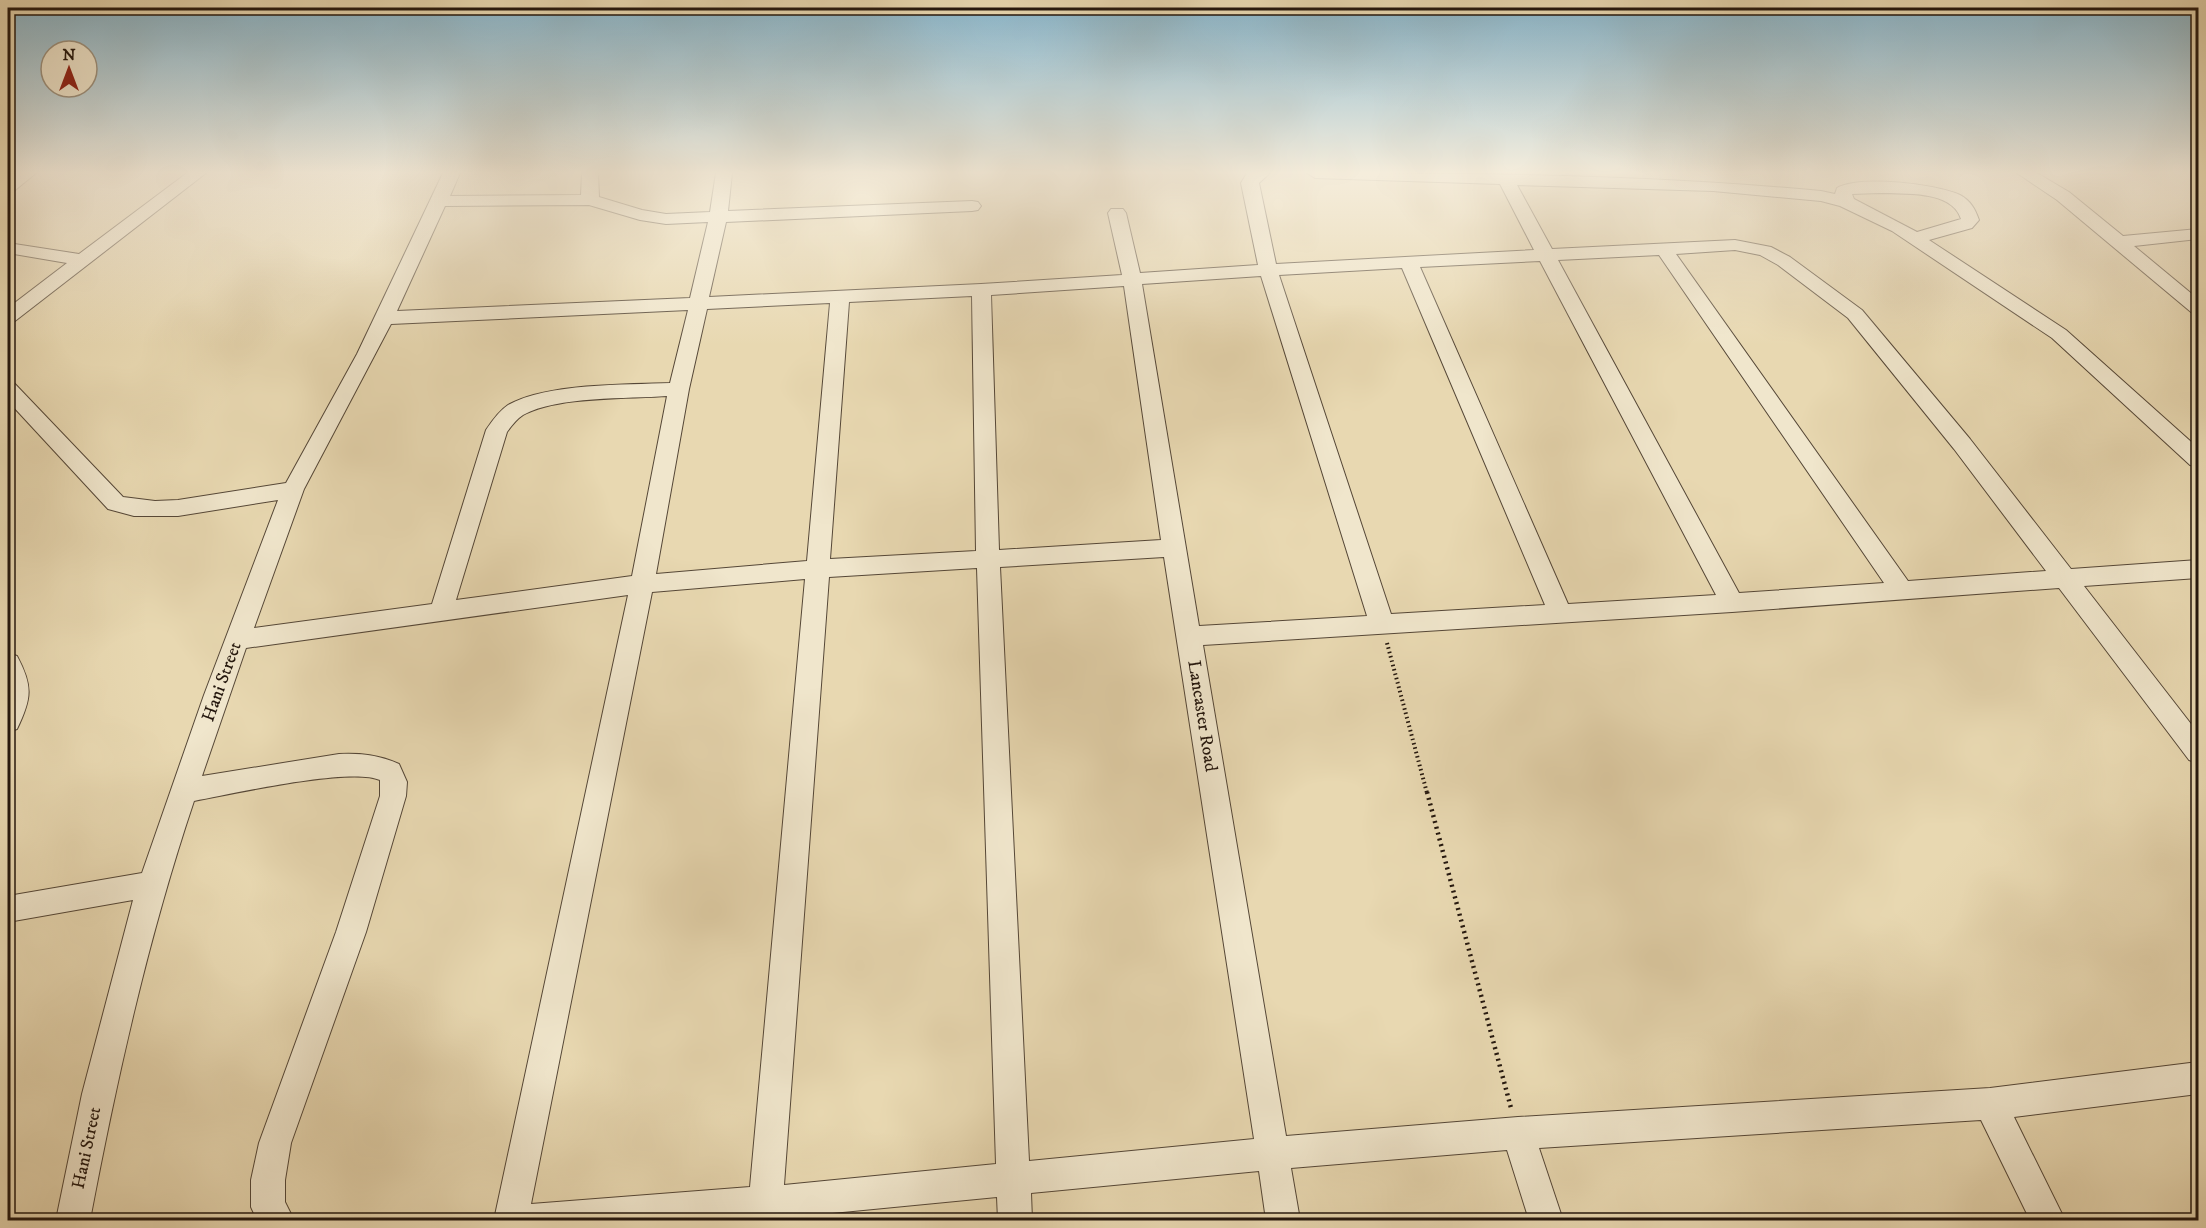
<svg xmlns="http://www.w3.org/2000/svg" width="2206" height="1228" font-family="'IM FELL DW Pica',serif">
<rect width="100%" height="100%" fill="#e8d8b1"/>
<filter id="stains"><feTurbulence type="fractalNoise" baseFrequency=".00333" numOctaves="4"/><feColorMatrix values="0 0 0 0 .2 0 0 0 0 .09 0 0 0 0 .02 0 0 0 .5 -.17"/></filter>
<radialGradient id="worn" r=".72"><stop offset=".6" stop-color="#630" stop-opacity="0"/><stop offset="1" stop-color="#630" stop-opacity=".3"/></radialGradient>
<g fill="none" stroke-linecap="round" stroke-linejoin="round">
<g stroke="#554737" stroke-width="2">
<path id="minor" d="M17,173H36L14,191L8,192V180Z
M187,173H206L15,321L8,323V308L67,263L8,253V243L79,254Z
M443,173H460L450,196L581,195L582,173H598L599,197L642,210L666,214L710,212L716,173H732L728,211L972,201L978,202L981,206L978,210L972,211L726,222L709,297L981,284L1122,275L1108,213L1111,209H1123L1126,213L1140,273L1258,265L1241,183L1247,173H1270L1259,183L1276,264L1534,250L1500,184L1315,178L1307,173C1478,173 1650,175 1821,191L1835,194L1837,188C1860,175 1936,184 1960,195C1971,201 1975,209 1979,220L1972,228L1929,240L2066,330L2198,448V467L2190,465L2052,338L1892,231L1840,206L1821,201L1713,191L1517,185L1552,249L1735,240L1771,247L1790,257L1862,310L1970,439L2071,569L2198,560V578L2084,586L2198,733V763L2189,760L2059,588L1732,612L1203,645L1286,1136L1518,1117L1990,1088L2198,1062V1094L2014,1117L2065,1220H2030L1981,1120L1539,1148L1563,1220H1529L1507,1150L1291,1168L1300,1220H1266L1259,1171L1031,1193L1032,1220H998L997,1197L781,1218V1220H494L628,595L246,648L202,776L339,754C361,753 379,755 399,764L407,782L406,796L366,932L291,1143L285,1180V1202L294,1220H257L251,1207V1180L259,1143L336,932L380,796V780C349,767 232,794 194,801C148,938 117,1078 90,1220H56L82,1094L133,900L8,922V896L142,873L204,695L278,500L178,516H134L108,509L8,401V382L15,384L123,497L155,501L178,500L286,483L357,354ZM1879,193C1904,194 1952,190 1961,219L1917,232L1854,199L1852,194ZM589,205L640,220L666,224L708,222L690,298L397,311L445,206ZM1735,250L1760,255L1778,265L1848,318L1954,449L2046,571L1908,581L1676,254ZM1659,255L1884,583L1739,593L1558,260ZM1540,261L1716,595L1568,604L1420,267ZM1402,268L1545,605L1391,614L1279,275ZM1261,276L1367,616L1199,626L1142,284ZM1124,286L1161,540L999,550L991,295ZM972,296L976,551L830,559L849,302ZM830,303L807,561L656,574L689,389L707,309ZM688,310L670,383C625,385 547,383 508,405C499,411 492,421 486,430L432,604L254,628L304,489L391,324ZM667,396L632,576L456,600L507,432C512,425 517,419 523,415C557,396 628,399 667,396ZM1164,557L1254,1139L1029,1161L1000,567ZM977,568L996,1164L784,1185L829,577ZM805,579L750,1187L531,1204L652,592Z
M2017,173H2037L2069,192L2123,236L2198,229V239L2134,246L2198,299V314L2191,312L2057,200Z
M8,653L17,656C33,686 32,698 17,729L8,732Z"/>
</g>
<path stroke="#24170e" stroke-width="4" stroke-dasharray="1.5 3" stroke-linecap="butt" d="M1387,643L1427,793"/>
<path stroke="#24170e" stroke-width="4.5" stroke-dasharray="2 4" stroke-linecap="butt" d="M1427,792L1511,1108"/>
<use href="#minor" fill="#f0e6cc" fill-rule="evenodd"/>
</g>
<linearGradient id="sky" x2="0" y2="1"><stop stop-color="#88b7ce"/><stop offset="0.5" stop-color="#f5eddc"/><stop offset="1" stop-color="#f5eddc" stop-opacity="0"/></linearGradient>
<rect width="2206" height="345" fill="url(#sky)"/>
<g text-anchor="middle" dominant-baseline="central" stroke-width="5" stroke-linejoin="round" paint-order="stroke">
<g font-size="18" fill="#24170e" stroke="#f0e6cc">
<text transform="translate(222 682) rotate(-70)">Hani Street</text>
<text transform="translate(1202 716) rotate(81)">Lancaster Road</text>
<text transform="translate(87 1148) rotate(-78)">Hani Street</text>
</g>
</g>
<rect width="2206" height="1228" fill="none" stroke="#e8d8b1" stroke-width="30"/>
<rect x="9" y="9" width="2188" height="1210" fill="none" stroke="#24170e" stroke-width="3"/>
<rect x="15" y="15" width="2176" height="1198" fill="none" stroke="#24170e" stroke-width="1.5"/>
<g transform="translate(69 69)"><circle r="28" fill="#f0e6cc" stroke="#9e9380" stroke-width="1.5"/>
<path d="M0-4.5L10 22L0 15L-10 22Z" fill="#8f2418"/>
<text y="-9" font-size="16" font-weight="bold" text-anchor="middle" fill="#24170e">N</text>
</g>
<rect width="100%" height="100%" filter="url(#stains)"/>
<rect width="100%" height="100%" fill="url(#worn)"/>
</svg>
